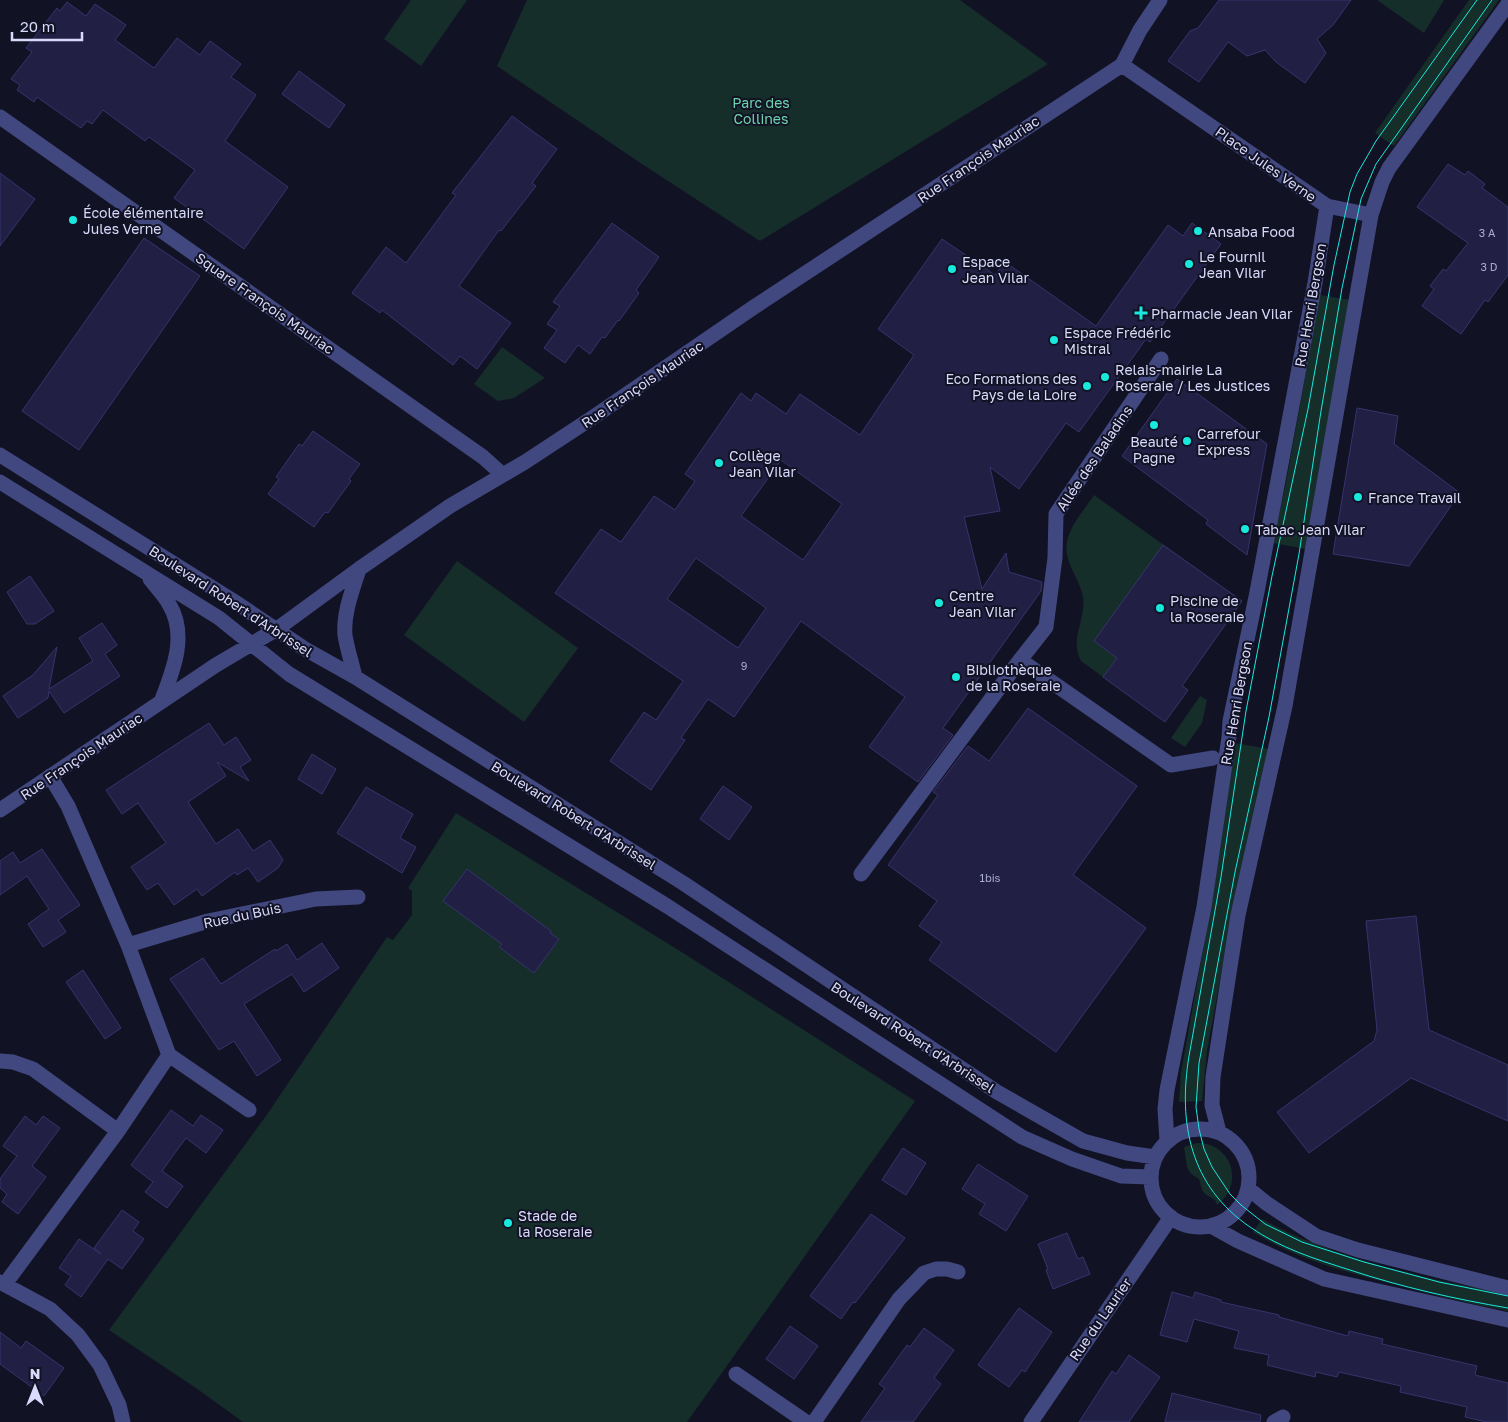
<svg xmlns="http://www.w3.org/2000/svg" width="1508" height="1422" font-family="'Golos Text',sans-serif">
<rect width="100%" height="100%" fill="#121225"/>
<path fill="#152e2a" d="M411,0H467L421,66L384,39Z
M527,0H960L1048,64L760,241L639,162L497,66Z
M1377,0H1444L1424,33Z
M1469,0H1499L1394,146L1375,133Z
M1320,295L1350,300L1316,485L1306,549L1273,543L1286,482Z
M502,347L545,378L514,398L498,401L474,384Z
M1094,495L1242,601L1182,685L1188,690L1165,722L1081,661C1069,639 1086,621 1083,597C1080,578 1063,562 1067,542C1070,525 1085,509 1094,495Z
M457,561L578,648L524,722L404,635Z
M1200,696L1207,700L1202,723L1185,747L1171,738Z
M1235,743L1269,749L1237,888L1207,1051L1202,1101L1179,1102L1181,1072L1213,895Z
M456,813L680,951L915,1101L687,1422H243L196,1388L109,1330L266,1116L387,937L393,940L412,915V891L408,888Z
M1197,1143C1232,1143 1245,1184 1217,1205L1215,1200L1205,1194L1202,1190L1199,1179L1190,1173L1187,1167L1184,1147Z
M1262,1219C1333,1259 1428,1279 1508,1294V1311C1467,1303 1425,1293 1385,1282C1338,1270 1293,1257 1253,1232Z"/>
<path fill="#211f44" stroke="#37346d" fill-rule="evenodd" d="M1219,0H1351L1333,25L1317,39L1326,53L1305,83L1276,62L1265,50L1247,56L1228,42L1199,82L1168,61L1190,31L1198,28Z
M67,2L86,16L95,4L126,25L115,40L154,68L177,38L200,55L210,41L241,64L231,77L256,95L225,141L288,187L244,249L174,198L195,170L149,137L145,141L103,110L92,124L87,121L81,128L37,97L34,102L17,90L20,85L11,79L32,52L26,48L57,8L60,11Z
M299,71L345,105L329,128L282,94Z
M512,116L557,149L532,183L536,186L501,231L499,230L459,286L511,323L477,369L460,356L453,365L382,310L380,313L352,293L386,247L406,263L456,195L452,193Z
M1448,164L1465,175L1468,171L1485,184L1482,188L1508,207V275L1488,302L1485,300L1461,334L1422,306L1434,289L1430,286L1443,269L1446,271L1468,243L1417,207Z
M0,173L35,199L0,246Z
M612,223L659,257L636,290L639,293L619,321L618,320L605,338L602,337L590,354L578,345L565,363L544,348L557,330L547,324L560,306L553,302Z
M1192,223L1221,244L1150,342L1146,339L1079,432L1066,423L1019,489L990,467L1000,511L964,517L982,589L1006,553L1009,572L1042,582L1041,591L943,728L953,735L918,782L869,747L905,697L801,621L734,717L708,699L681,738L685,740L651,790L610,761L644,712L656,720L683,681L555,593L601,529L621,542L654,496L675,510L695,481L685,474L741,393L751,401L756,393L786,414L800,394L860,435L914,355L878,329L942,239L995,275L1005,262L1096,326L1168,225L1183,236ZM781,460L842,504L803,560L741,516ZM696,558L766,608L738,648L667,599Z
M144,238L200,276L79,450L22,411Z
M1177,379L1267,444L1247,555L1206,524L1208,520L1122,456Z
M1357,408L1398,416L1394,444L1460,493L1409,566L1333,554Z
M313,431L360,464L349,479L351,481L328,513L325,512L314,527L268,494L279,479L276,477L299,444L302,446Z
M1163,545L1242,601L1182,686L1188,690L1165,722L1103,677L1117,658L1094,641Z
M30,576L54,611L35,624H27L7,592Z
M102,623L117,645L105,654L120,676L64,713L49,691L48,698L18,718L3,696L33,675L57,647L49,689L93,661L79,638Z
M1028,708L1137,786L1073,875L1146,928L1056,1052L929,960L942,942L919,926L937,901L888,865L938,795L933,792L968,746L989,761Z
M209,723L224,745L236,737L251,760L240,767L249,781L217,762L226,776L188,802L216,844L238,829L253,851L270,840L283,860L278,868L258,882L248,868L237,875L235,872L202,896L197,889L174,905L158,883L147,890L131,867L166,843L138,803L122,814L106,790Z
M312,754L336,769L322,794L298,779Z
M723,786L752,807L729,840L700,819Z
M366,787L413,814L400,838L416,847L402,873L337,833Z
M42,849L80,905L58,920L66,932L43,947L28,924L49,909L27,876L0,895V861L13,852L20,863Z
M467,869L551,931L550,933L559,939L534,973L499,947L502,944L443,901Z
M1416,916L1429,1030L1508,1065V1121L1411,1078L1309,1153L1277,1112L1374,1041L1377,1030L1366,921Z
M322,943L339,968L304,992L292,974L244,1004L281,1060L257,1076L234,1041L219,1050L170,979L203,958L221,984L275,949L276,951L287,944L297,960Z
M83,970L121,1028L105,1039L66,982Z
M171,1110L193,1126L201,1115L223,1130L206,1153L186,1138L174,1154L162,1171L183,1186L167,1208L145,1192L153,1182L131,1165Z
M25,1116L36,1125L43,1116L60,1128L32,1166L46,1177L18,1214L2,1202L7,1194L0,1188V1179L17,1156L3,1146Z
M903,1148L926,1163L906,1195L882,1180Z
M978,1164L1028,1196L1006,1231L979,1214L985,1204L962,1189Z
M122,1210L139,1222L133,1231L144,1239L122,1269L108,1259L81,1297L65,1285L71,1276L59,1268L79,1239L101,1254L94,1248Z
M871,1214L905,1238L855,1303L853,1302L841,1319L810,1296Z
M1067,1233L1078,1259L1083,1257L1090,1274L1053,1289L1046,1270L1048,1269L1038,1244Z
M1172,1292L1193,1298L1195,1292L1221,1300V1302L1279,1315V1317L1348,1336L1349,1331L1383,1339L1382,1344L1477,1366L1475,1375L1508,1383V1422H1487L1465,1417L1467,1407L1400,1392L1401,1386L1339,1372L1337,1377L1316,1372L1315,1377L1267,1365L1269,1355L1234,1348L1239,1331L1194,1319L1187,1342L1160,1335Z
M1019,1308L1052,1332L1025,1372L1022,1370L1009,1387L978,1365Z
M790,1326L818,1346L794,1379L766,1359Z
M924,1328L954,1350L934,1378L941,1384L913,1422H861L885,1388L879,1384L907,1345L910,1347Z
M0,1332L21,1348L26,1341L64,1368L44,1396L0,1364Z
M1129,1355L1160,1377L1129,1422H1079L1112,1371L1116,1374Z
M1172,1393L1261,1415L1260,1422H1165Z"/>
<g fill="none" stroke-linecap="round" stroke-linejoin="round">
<path stroke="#41487f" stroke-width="15" d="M1122,65L1327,206L1371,215
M0,117L483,457L503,475
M1161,359L1056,514L1055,558L1046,627L1020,660L1171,765L1213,758
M0,455L232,600L305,649L355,677L683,883L997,1092L1083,1141L1127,1153L1155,1157
M0,482L219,618L289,674L667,906L1022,1137L1072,1159L1121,1176L1151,1177
M150,579C156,587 164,595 169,604C188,635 173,671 161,702
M355,677C352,663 347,649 345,635C343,613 353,589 359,569
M0,810L216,665L277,629L359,569L450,506L525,462L592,418L754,307L1122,65L1140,30L1160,0
M861,874L1020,660
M128,945L208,921L316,899L358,897
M169,1055L249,1110
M0,1061L13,1062L33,1069L118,1131
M1151 1178a49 49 0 1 1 98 0a49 49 0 1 1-98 0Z
M1219,1132L1212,1105L1213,1077L1238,915L1285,706L1371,215L1382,182L1389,168L1508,4
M1167,1141L1165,1109L1167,1090L1204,907L1229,737L1230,721L1257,592L1315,283L1327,206
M1249,1189L1266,1203L1316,1236L1358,1250L1508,1288
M1211,1226L1238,1241L1324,1279L1508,1320
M0,1282L50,1309L78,1335L100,1365L119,1405L123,1422
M5,1284L118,1131L169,1055L128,945L68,806L50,776
M736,1374L806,1422
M814,1422L899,1299L924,1273L936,1269H947L958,1272
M1031,1422L1171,1217
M1274,1422L1283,1417"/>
<path stroke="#19e8de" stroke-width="1" d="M1477,0L1376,141L1357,174L1350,192L1334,265L1308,409L1272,576L1246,711L1221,877L1189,1056C1178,1123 1190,1186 1250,1227C1280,1248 1315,1259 1350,1270C1401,1287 1455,1299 1508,1308
M1492,0L1376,164L1361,199L1342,288L1321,411L1299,554L1269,717L1235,872L1199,1063L1196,1107L1199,1129L1204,1149L1212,1167L1230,1194L1241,1205L1265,1224L1302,1242L1364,1262L1439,1282L1508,1296"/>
</g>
<g fill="#19e8de" stroke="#121225" stroke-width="2">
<circle cx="73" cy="220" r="5"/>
<circle cx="1198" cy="231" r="5"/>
<circle cx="1189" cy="264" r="5"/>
<circle cx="952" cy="269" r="5"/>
<path d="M1138.5 305.5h5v5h5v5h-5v5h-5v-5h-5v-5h5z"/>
<circle cx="1054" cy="340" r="5"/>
<circle cx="1105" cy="377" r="5"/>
<circle cx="1087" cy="386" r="5"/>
<circle cx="1154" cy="425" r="5"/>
<circle cx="1187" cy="441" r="5"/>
<circle cx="719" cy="463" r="5"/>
<circle cx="1358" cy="497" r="5"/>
<circle cx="1245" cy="529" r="5"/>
<circle cx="939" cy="603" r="5"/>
<circle cx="1160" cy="608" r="5"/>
<circle cx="956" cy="677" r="5"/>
<circle cx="508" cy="1223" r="5"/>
</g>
<g text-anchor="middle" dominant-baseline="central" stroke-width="4" stroke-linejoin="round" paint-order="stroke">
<g font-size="11" fill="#ababcd">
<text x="1487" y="232">3 A</text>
<text x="1489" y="266">3 D</text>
<text x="744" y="665">9</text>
<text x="990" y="877">1bis</text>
</g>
<g font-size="14" fill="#6cd4ab" stroke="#121225">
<text x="761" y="102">Parc des<tspan x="761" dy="16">Collines</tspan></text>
</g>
<g font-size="14" fill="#d9dafb" stroke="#121225">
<text transform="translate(978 159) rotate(-34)">Rue François Mauriac</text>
<text transform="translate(1266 164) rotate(35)">Place Jules Verne</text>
<text transform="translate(265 303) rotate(35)">Square François Mauriac</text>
<text transform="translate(1310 305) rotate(-80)">Rue Henri Bergson</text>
<text transform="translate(642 384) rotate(-34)">Rue François Mauriac</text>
<text transform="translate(1094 458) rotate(-56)">Allée des Baladins</text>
<text transform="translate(231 601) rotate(33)">Boulevard Robert d'Arbrissel</text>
<text transform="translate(1236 703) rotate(-80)">Rue Henri Bergson</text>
<text transform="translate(81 756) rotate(-34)">Rue François Mauriac</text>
<text transform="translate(574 815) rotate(32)">Boulevard Robert d'Arbrissel</text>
<text transform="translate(242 915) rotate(-12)">Rue du Buis</text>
<text transform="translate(913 1037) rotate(33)">Boulevard Robert d'Arbrissel</text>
<text transform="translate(1100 1319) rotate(-55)">Rue du Laurier</text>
</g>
<g font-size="14" fill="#d9dafb" stroke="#121225" text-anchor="start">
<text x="83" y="212">École élémentaire<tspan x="83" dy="16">Jules Verne</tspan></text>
<text x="1208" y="231">Ansaba Food</text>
<text x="1199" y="256">Le Fournil<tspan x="1199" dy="16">Jean Vilar</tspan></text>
<text x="962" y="261">Espace<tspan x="962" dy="16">Jean Vilar</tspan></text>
<text x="1151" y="313">Pharmacie Jean Vilar</text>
<text x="1064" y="332">Espace Frédéric<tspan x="1064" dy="16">Mistral</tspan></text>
<text x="1115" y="369">Relais-mairie La<tspan x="1115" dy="16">Roseraie / Les Justices</tspan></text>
<text x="1077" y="378" text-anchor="end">Eco Formations des<tspan x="1077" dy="16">Pays de la Loire</tspan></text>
<text x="1197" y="433">Carrefour<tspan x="1197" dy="16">Express</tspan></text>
<text x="1154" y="441" text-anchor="middle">Beauté<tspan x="1154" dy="16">Pagne</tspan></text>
<text x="729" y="455">Collège<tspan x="729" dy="16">Jean Vilar</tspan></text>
<text x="1368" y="497">France Travail</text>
<text x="1255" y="529">Tabac Jean Vilar</text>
<text x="949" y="595">Centre<tspan x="949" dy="16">Jean Vilar</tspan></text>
<text x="1170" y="600">Piscine de<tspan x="1170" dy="16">la Roseraie</tspan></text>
<text x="966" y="669">Bibliothèque<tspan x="966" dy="16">de la Roseraie</tspan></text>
<text x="518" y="1215">Stade de<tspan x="518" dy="16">la Roseraie</tspan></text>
</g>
</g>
<g transform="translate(35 1387)" stroke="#121225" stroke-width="4" paint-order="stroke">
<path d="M0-4L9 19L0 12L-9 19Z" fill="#d9dafb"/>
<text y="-8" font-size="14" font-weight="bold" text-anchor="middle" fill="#d9dafb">N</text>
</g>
<path d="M12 32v8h70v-8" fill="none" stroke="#d9dafb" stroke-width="2.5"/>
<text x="20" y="32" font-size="15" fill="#d9dafb" stroke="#121225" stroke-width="4" paint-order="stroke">20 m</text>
</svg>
